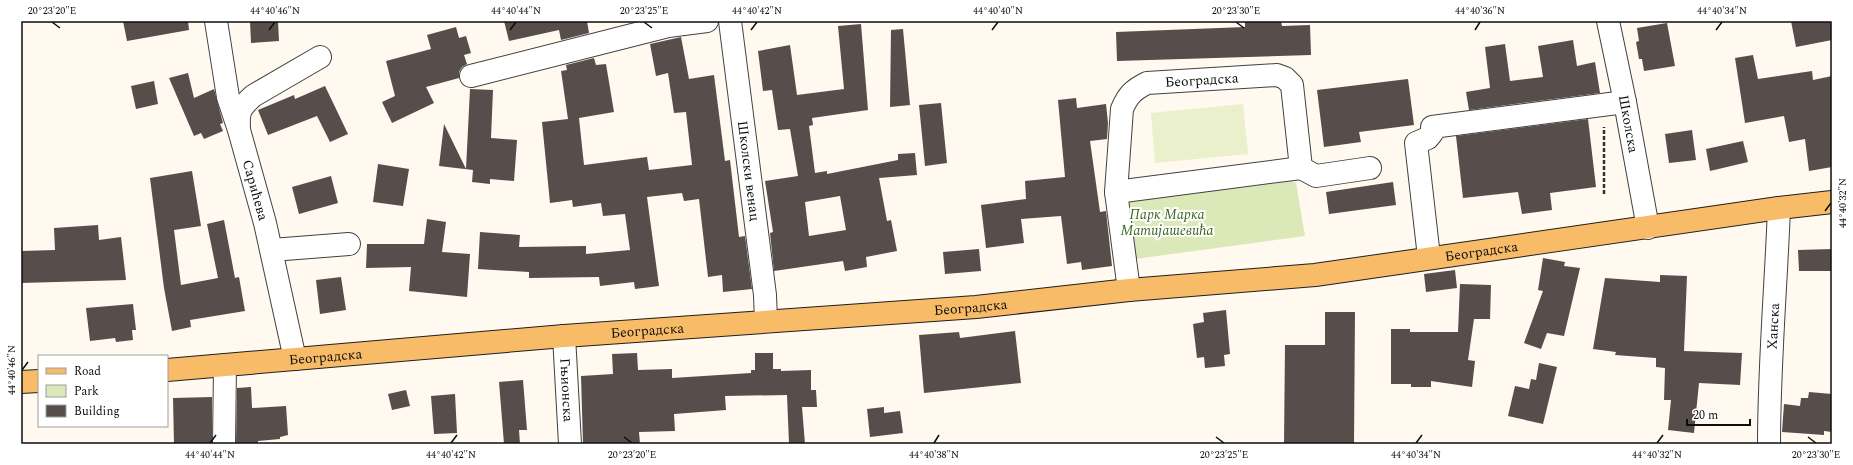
<svg xmlns="http://www.w3.org/2000/svg" width="1853" height="465" font-family="Spectral,serif">
<rect width="100%" height="100%" fill="#fff9ef"/>
<path fill="#dbe9b9" d="M1283,177L1296,183L1305,236L1135,259L1127,194Z"/>
<path fill="#eaf0cb" d="M1243,104L1248,154L1155,163L1151,113Z"/>
<path fill="#574d4a" fill-rule="evenodd" d="M123,21H188L189,30L127,41Z
M250,21H278L279,41L251,43Z
M504,21H587L589,33L561,40L559,30L509,41Z
M1245,21H1281L1282,26L1310,25L1311,55L1117,61L1116,32L1245,27Z
M1791,21H1832V40L1796,47Z
M1667,23L1675,66L1644,71L1642,59H1639L1636,42L1639,41L1637,28Z
M861,24L868,110L812,118L813,125L809,126L815,173L827,171V174L898,160V154L915,153L917,175L879,178L887,221L891,220L897,251L866,257L867,267L845,271L843,261L774,271L770,233L773,232L765,181L798,176L790,129L778,130L772,90L763,91L758,51L790,45L797,95L844,89L838,26ZM840,196L846,230L809,236L805,202Z
M456,27L459,38L466,36L471,53L464,55L467,64L462,67L459,72V78L426,87L434,103L392,123L382,102L395,96L386,61L431,49L427,35Z
M903,29L910,105L890,107L891,30Z
M681,37L689,79L714,75L725,161L730,160L739,237L745,236L752,289L723,292L722,275L708,277L699,199L684,201L682,193L647,197L659,286L635,289L634,282L600,286L599,277L529,278V272L478,269L480,232L520,235L519,247L586,246V254L630,250L625,214L603,216L601,203L573,207L572,200L550,203L542,122L568,119L561,71L567,70L566,65L594,58L596,65L606,64L614,112L579,118L584,165L647,157L649,170L692,165L686,112L674,113L668,73L656,76L650,44Z
M1573,40L1577,66L1595,62L1600,93L1469,110L1466,92L1490,88L1485,47L1505,44L1510,81L1543,77L1538,46Z
M1753,55L1758,79L1812,71L1813,80L1832,76V167L1809,171L1805,139L1789,142L1784,116L1745,123L1735,58Z
M188,73L194,98L214,89L223,123L220,124L223,131L204,139L201,133L194,136L169,78Z
M1408,79L1414,125L1359,132L1361,142L1324,147L1317,90Z
M154,81L158,104L136,109L131,86Z
M325,86L348,134L330,142L317,116L268,135L258,110L294,95L295,99Z
M470,89L493,90L491,138L517,140L514,181L490,179V184L472,182L473,170L439,166L444,124L466,169Z
M1076,98L1077,108L1106,104L1108,123L1107,139L1090,141L1100,212L1106,211L1112,266L1082,270L1081,262L1067,264L1061,216L1021,219L1024,243L986,248L981,205L1026,199L1025,181L1065,177L1058,100Z
M941,103L947,163L925,166L919,105Z
M1588,119L1596,187L1550,193L1552,210L1522,214L1518,192L1463,198L1456,136Z
M1692,130L1696,160L1669,163L1665,134Z
M1743,141L1748,162L1710,171L1706,149Z
M378,164L409,169L403,206L373,202Z
M192,171L201,226L174,230L181,285L218,278L207,224L224,220L235,278L239,277L245,311L190,320L191,327L172,331L164,288L150,178Z
M331,176L338,203L299,214L292,187Z
M1393,182L1396,205L1329,214L1326,192Z
M427,219L446,222L442,252L470,254L467,297L409,291L411,267L366,268L367,244H424Z
M98,225L99,240L121,237L126,280L21,283V251L55,250L54,228Z
M979,249L981,271L945,274L943,252Z
M1832,249V271H1799L1798,250Z
M1543,258L1565,262L1564,266L1580,268L1564,336L1547,333L1541,349L1524,343L1543,291L1538,290Z
M1455,270L1457,288L1426,292L1424,274Z
M1660,275L1687,276L1684,351L1742,353L1740,385L1699,383L1694,433L1668,430L1671,400H1664L1665,368L1656,367V358L1615,355L1616,352L1593,349L1605,278L1660,282Z
M341,277L346,310L320,314L316,280Z
M1460,284L1491,285L1490,319H1474L1468,360L1475,361L1472,387L1431,381V387H1411V384H1391V329H1410V332H1458Z
M133,304L136,330H132L133,340L116,342L115,338L90,341L86,308Z
M1226,310L1230,354L1224,355L1225,366L1205,368L1204,357L1197,358L1193,324L1204,322L1203,313Z
M1325,312H1355L1354,444H1284L1285,345H1325Z
M1015,331L1021,383L924,393L919,335L959,332L960,338Z
M637,353L638,370L672,369V378L751,373V370H755V353H773V369H781V371L811,370V390H816L817,407H802L805,444H789L787,395L725,396L726,410L674,414L675,431L639,432L640,444H583L581,376L613,374L612,354Z
M1539,363L1557,367L1543,424L1508,416L1515,386L1529,389L1531,379L1536,380Z
M523,380L527,430H519L520,444H504L499,382Z
M251,387L252,408L286,406L288,435L280,437V439L258,441V444H236L237,388Z
M406,390L410,406L392,410L388,394Z
M1809,392L1832,394V432L1824,431V435L1782,432L1784,404L1800,406L1801,398H1808Z
M455,394L457,433L434,434L431,396Z
M212,397V444H174L173,398Z
M884,407V413L900,411L903,433L870,437L867,409Z"/>
<g fill="none" stroke-linecap="round" stroke-linejoin="round">
<g stroke="#414141" stroke-width="24">
<g id="minor">
<path id="s1" d="M216,21L228,97L239,130L265,223L295,359"/>
<path id="s2" d="M730,21L765,295L766,321"/>
<path id="s3" d="M1608,21L1625,102L1648,228"/>
<path d="M471,76L668,26L707,21"/>
<path d="M239,129C238,111 240,108 253,96L320,57"/>
<path d="M1116,192L1301,168"/>
<path d="M272,250L349,244"/>
<path d="M1429,257L1416,143L1428,138L1432,133V127L1625,102"/>
<path id="s4" d="M1129,290L1116,192L1122,109C1128,95 1133,90 1147,83L1277,75L1285,78L1292,85L1301,168L1316,176L1370,168"/>
<path id="s5" d="M564,336L570,444"/>
<path d="M224,444L225,365"/>
<path id="s6" d="M1769,444C1769,365 1776,286 1779,208"/>
</g>
</g>
<g stroke="#1f1f1f" stroke-width="24">
<g id="major">
<path id="s7" d="M167,370L564,336L976,307L1129,290L1315,275L1779,208L1832,202"/>
<path d="M21,382L39,381"/>
</g>
</g>
<path stroke="#303030" stroke-width="2.5" stroke-dasharray="4 2" stroke-linecap="butt" d="M1604,194V127"/>
<use href="#minor" stroke="#fff" stroke-width="22"/>
<use href="#major" stroke="#f8bb67" stroke-width="22"/>
</g>
<path fill="none" stroke="#0e0e0e" stroke-width="1.5" d="M52,22L60,28M644,22L652,28M1236,22L1244,28M269,30L275,22M510,30L516,22M751,30L757,22M992,30L998,22M1475,30L1480,22M1716,30L1722,22M1825,211L1831,203M22,370L28,362M624,437L632,443M1216,437L1224,443M1808,437L1816,443M210,443L216,435M451,443L457,435M934,443L939,435M1416,443L1422,435M1657,443L1663,435"/>
<g text-anchor="middle" dominant-baseline="central" stroke-width="4" stroke-linejoin="round" paint-order="stroke">
<g font-size="14" fill="#0e0e0e" stroke="#fff">
<text stroke="none"><textPath href="#s4" startOffset="274">Београдска</textPath></text>
<text stroke="none"><textPath href="#s3" startOffset="105">Школска</textPath></text>
<text stroke="none"><textPath href="#s2" startOffset="151">Школски венац</textPath></text>
<text stroke="none"><textPath href="#s1" startOffset="174">Сарићева</textPath></text>
<text stroke="none"><textPath href="#s7" startOffset="1320">Београдска</textPath></text>
<text stroke="none"><textPath href="#s7" startOffset="806">Београдска</textPath></text>
<text stroke="none"><textPath href="#s6" startOffset="118">Ханска</textPath></text>
<text stroke="none"><textPath href="#s7" startOffset="482">Београдска</textPath></text>
<text stroke="none"><textPath href="#s7" startOffset="159">Београдска</textPath></text>
<text stroke="none"><textPath href="#s5" startOffset="54">Гњионска</textPath></text>
</g>
<g font-size="14" font-style="italic" fill="#3a661e" stroke="#fff">
<text x="1167" y="214">Парк Марка<tspan x="1167" dy="16">Матијашевића</tspan></text>
</g>
</g>
<rect width="1853" height="465" fill="none" stroke="#ffffff" stroke-width="44"/>
<rect x="38" y="355" width="130" height="72" fill="#ffffff" stroke="#9f9f9f"/>
<rect x="46" y="368" width="20" height="6" fill="#f8bb67" stroke="#9f9f9f"/>
<text x="74" y="375" font-size="12" fill="#0e0e0e">Road</text>
<rect x="46" y="385" width="20" height="12" fill="#dbe9b9" stroke="#9f9f9f"/>
<text x="74" y="395" font-size="12" fill="#0e0e0e">Park</text>
<rect x="46" y="405" width="20" height="12" fill="#574d4a" stroke="#9f9f9f"/>
<text x="74" y="415" font-size="12" fill="#0e0e0e">Building</text>
<path d="M1687 419v6h63v-6" fill="none" stroke="#0e0e0e" stroke-width="2"/>
<text x="1693" y="419" font-size="12" fill="#0e0e0e" stroke="#ffffff" stroke-width="3" paint-order="stroke">20 m</text>
<rect x="22" y="22" width="1809" height="421" fill="none" stroke="#0e0e0e" stroke-width="1.5"/>
<g font-size="10" text-anchor="middle" fill="#0e0e0e">
<text x="52" y="14">20°23'20"E</text>
<text x="275" y="14">44°40'46"N</text>
<text x="516" y="14">44°40'44"N</text>
<text x="644" y="14">20°23'25"E</text>
<text x="757" y="14">44°40'42"N</text>
<text x="998" y="14">44°40'40"N</text>
<text x="1236" y="14">20°23'30"E</text>
<text x="1480" y="14">44°40'36"N</text>
<text x="1722" y="14">44°40'34"N</text>
<text transform="translate(1842 203) rotate(-90)" y="4">44°40'32"N</text>
<text transform="translate(11 370) rotate(-90)" y="4">44°40'46"N</text>
<text x="210" y="458">44°40'44"N</text>
<text x="451" y="458">44°40'42"N</text>
<text x="632" y="458">20°23'20"E</text>
<text x="934" y="458">44°40'38"N</text>
<text x="1224" y="458">20°23'25"E</text>
<text x="1416" y="458">44°40'34"N</text>
<text x="1657" y="458">44°40'32"N</text>
<text x="1816" y="458">20°23'30"E</text>
</g>
</svg>
